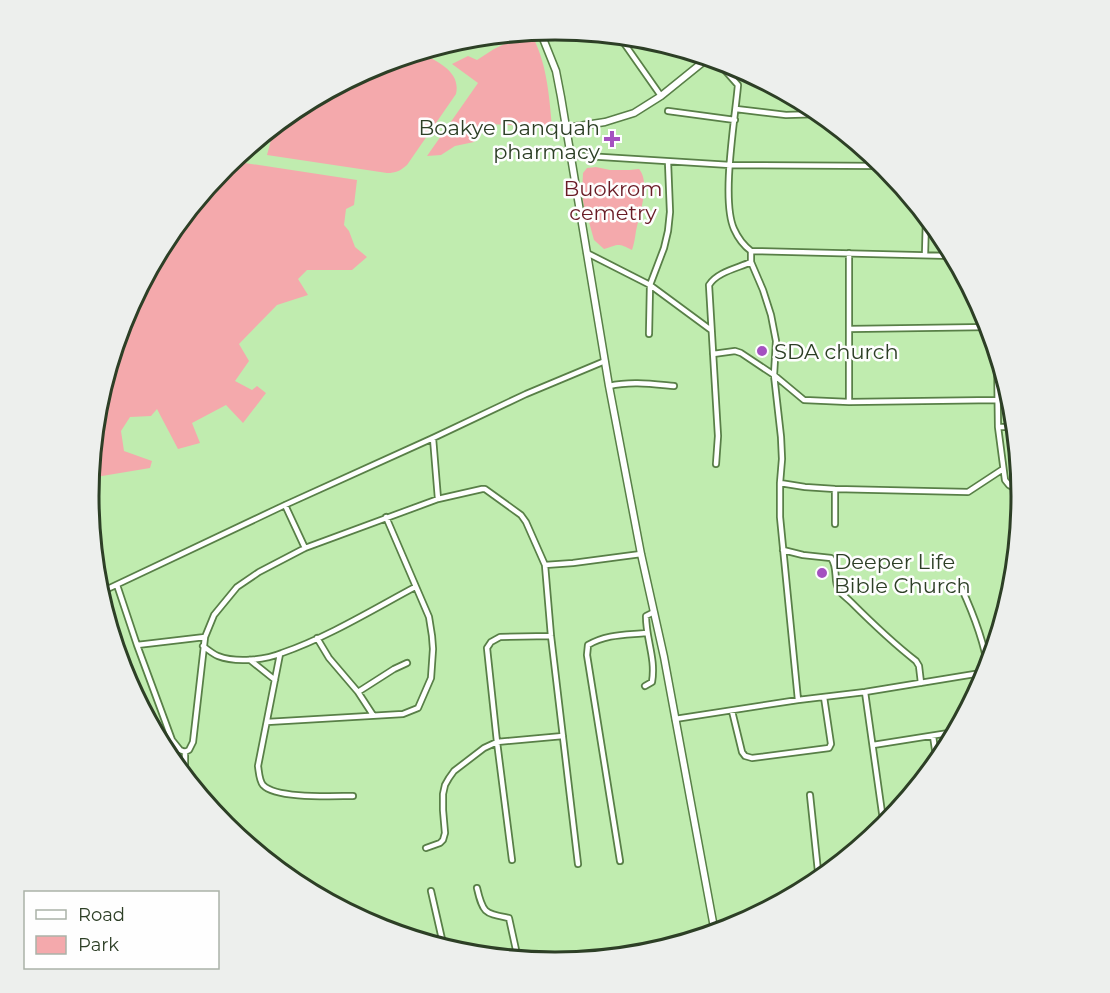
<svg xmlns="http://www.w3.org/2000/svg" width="1110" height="993" font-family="Montserrat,sans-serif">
<rect width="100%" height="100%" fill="#c0ecaf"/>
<path fill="#f4a9ac" d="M530,32C547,61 549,95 552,127L488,124L474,142L455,146L441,155L427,156L478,83L452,64L468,56L477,60L494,49L527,33Z
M421,52C438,63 461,71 456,94L407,165C400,171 396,173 387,173L267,155L274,129H272L296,108L377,65Z
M232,161L357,180L354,205L346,209L344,225L349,231L355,247L367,257L352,270H307L298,279L308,295L277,305L239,344L249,361L235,381L252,390L257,386L266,393L243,423L226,405L192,423L200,443L178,449L157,409L151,416L130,417L121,431L124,451L152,461L150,468L90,478L98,405L124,318L167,237L225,166Z
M596,167L610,170H630L639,169C651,183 639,215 636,231C635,238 634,244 632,250C617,242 618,245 604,249L594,240L589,222L585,214L582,193L583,173L587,168Z"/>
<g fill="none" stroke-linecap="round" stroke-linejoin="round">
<g stroke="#587f47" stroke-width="8">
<path id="minor" d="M619,36L661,96
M716,60L738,85C735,119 721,200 734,229C738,238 743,245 751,251V262L763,290L771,315L776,341L774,375L781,437L782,459L780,483V517L798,700
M736,109L786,115L821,114
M668,111L735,120
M570,155L730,165L884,166
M751,251L953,256
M587,253L650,285L711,330
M925,255L926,217
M849,329L989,327
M649,334L650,285L664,248L668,231L670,212L668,162
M997,353L998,427L1005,480L1009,485L1021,492
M713,354L735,351L741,353L774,375L804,400L849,402L997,400
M609,386C631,381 652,384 674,386
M849,402V253
M998,427H1015
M433,438L438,499
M716,464L718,436L709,285C717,272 738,268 751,262
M780,483L805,487L835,489L968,492L1003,469
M285,505L305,548
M835,524V489
M783,550L803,555L831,558C839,568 832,583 841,593C844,596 848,599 851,602C872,623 893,643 916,661L919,666L921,683
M545,565L573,563L641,554
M117,585L137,645L172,740L180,750L185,752
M961,587C973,613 984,640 988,669
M99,593L285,505L433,438L526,394L605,361
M317,638L329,658L358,692L394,669L407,663
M137,645L205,637
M203,646C208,650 213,654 218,656C236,663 265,660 282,653C328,637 372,610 415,587
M280,654L258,766C259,772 259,780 263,785C276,799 333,796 353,796
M250,660L275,680
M645,686L652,682C656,658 646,640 646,616L654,612
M358,692L373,715
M865,692L884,827
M732,711L742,752L745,756L752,758L829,748L831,744L824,697
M675,719L798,700L865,692L987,672
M267,722L403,714L418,708L431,678L433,649L432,636L429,617L386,517
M933,736L937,763
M160,743L172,740
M873,745L955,732
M185,778V752L189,750L193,742L205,637L214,615L237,587L259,572L305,548L438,499L482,489H485L521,515L526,522L545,565L551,636L578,864
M810,795L819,881
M426,848L440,843L443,840L445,833L443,810V794L445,785L449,778L454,771L484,748L497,742L563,736
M512,860L497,742L487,648L491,642L500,637L551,636
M620,861L587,655L588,645C606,634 626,635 646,633
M477,888C483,914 485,913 509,918L518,959
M431,891L444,948
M792,895H794"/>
</g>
<g stroke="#587f47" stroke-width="9">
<path id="tertiary" d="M540,31L556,71L561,97L609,386L641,554L664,657L715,933
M566,128L605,122L634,113L661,96L708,58"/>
</g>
<use href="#minor" stroke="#fff" stroke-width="4.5"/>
<use href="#tertiary" stroke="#fff" stroke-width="6"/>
</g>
<g fill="#a451c0" stroke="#fefefe" stroke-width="2">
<path d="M609 130h6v6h6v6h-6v6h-6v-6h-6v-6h6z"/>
<circle cx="762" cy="351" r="6"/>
<circle cx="822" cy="573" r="6"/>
</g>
<g text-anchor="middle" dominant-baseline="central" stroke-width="5" stroke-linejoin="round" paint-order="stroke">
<g font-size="21" fill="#2d3f26" stroke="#fefefe" text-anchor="start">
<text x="600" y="127" text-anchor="end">Boakye Danquah<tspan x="600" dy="24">pharmacy</tspan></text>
<text x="774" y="351">SDA church</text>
<text x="834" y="561">Deeper Life<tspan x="834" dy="24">Bible Church</tspan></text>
</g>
<g font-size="21" fill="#691c26" stroke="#fefefe">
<text x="613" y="188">Buokrom<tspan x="613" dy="24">cemetry</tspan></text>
</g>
</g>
<path d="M0 0H1110V993H0ZM99 496a456 456 0 1 1 912 0a456 456 0 1 1-912 0Z" fill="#edefed" fill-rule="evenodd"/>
<path fill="none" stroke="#2d3f26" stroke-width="3" d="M99 496a456 456 0 1 1 912 0a456 456 0 1 1-912 0Z"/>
<rect x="24" y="891" width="195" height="78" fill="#fefefe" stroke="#aab2a8" stroke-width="1.5"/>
<rect x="36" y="910" width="30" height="9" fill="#ffffff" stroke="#aab2a8" stroke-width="1.5"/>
<text x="78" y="921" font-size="18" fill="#2d3f26">Road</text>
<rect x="36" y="936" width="30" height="18" fill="#f4a9ac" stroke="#aab2a8" stroke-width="1.5"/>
<text x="78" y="951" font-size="18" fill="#2d3f26">Park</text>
</svg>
